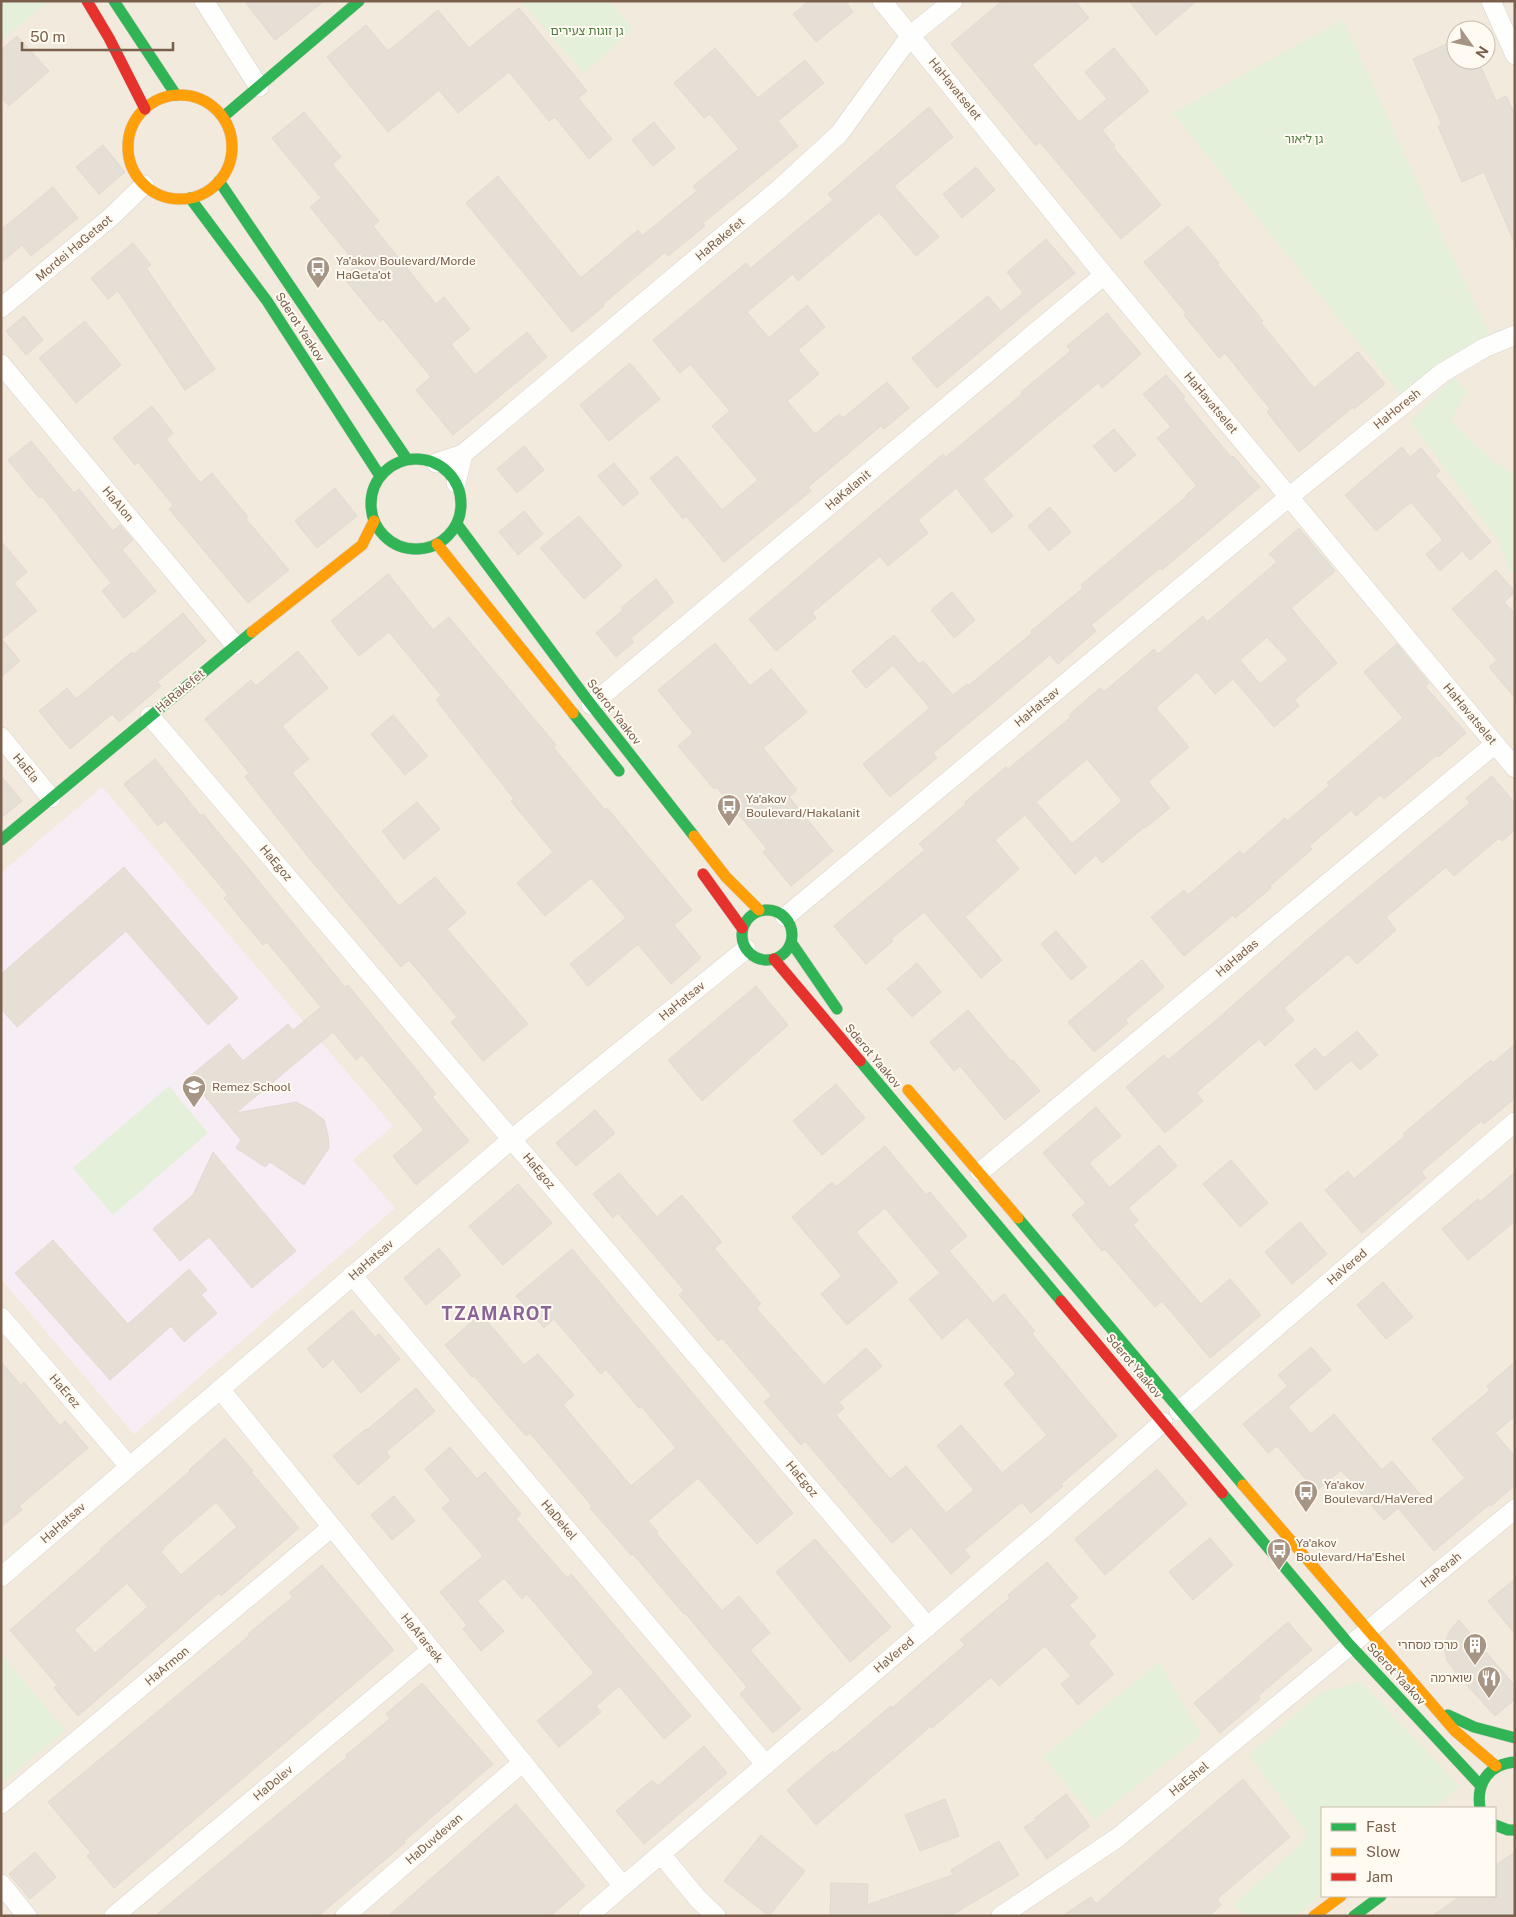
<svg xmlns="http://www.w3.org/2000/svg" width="1516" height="1917" font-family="'Public Sans','Noto Sans Hebrew',sans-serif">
<rect width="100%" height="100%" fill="#f9f6ef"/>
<path fill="#f2eadc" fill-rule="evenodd" d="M1,1H1515V1916H1ZM1456,30H1486V60H1456ZM1322,1808H1495V1896H1322Z"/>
<path fill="#f7eef5" d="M102,787L393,1126L353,1160L395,1208L134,1434L1,1279V873Z"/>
<path fill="#e4f0d9" d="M1,1H50L1,40Z
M520,1H609L633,29L584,73Z
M1343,20L1430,210L1489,333L1403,398L1173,113Z
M1454,377L1466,392L1451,421L1496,464L1515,475V577L1511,572L1498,540L1410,421Z
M169,1086L208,1133L113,1215L73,1168Z
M1,1654L65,1730L1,1784Z
M1159,1662L1201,1735L1095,1819L1043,1757Z
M1361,1682L1460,1787L1433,1808H1322V1895L1296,1916H1245L1234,1905L1309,1836L1249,1755L1320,1693Z"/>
<path fill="#e6dfd6" stroke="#e2dad1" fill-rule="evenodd" d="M244,1H324L275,40Z
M809,1H845L853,12L816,42L793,14Z
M1002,1H1075L1089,18L1032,65L1079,122L1107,99L1085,72L1114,48L1149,91L1102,130L1115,146L1113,147L1161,205L1121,239L1040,142L1036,146L951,44Z
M1129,1H1197L1156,35Z
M519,8L587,91L578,98L612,139L589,159L555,117L549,121L509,72L458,113L439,90L388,132L327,57L366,25L388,51L438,10L469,48Z
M17,36L49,71L9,106L1,97V50Z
M1456,40V60H1478L1496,101L1506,96L1515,115V244L1484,172L1462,182L1438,126L1442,125L1413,59Z
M715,48L758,98L805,60L824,83L778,121L798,146L703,223L705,226L668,256L665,252L603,304L604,306L572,332L466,203L498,176L581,278L638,230L642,236L697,191L693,186L739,149L710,114L704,118L674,83Z
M929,107L953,137L894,186L939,237L916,256L879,212L798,281L793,274L747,312L769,338L807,305L825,327L798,350L819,374L787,401L815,434L839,414L843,418L887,382L909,408L884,429L881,426L808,487L811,491L724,562L686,516L683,519L650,478L677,456L722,510L758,480L712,426L730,411L690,364L680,373L653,340L746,263L751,268L833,200L828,194Z
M304,112L341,157L332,164L379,221L373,226L436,304L444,297L470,329L451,344L475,375L527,332L547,357L453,435L416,390L431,377L383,319L380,322L343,277L357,265L310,207L321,198L272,138Z
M654,122L675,148L653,166L632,140Z
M103,145L125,172L99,194L76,167Z
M976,167L995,190L962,218L943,194Z
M53,187L78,218L31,256L22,245L1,263V230Z
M1188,226L1219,263L1217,264L1263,321L1261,323L1314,388L1358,352L1385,384L1354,409L1353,407L1299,452L1267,412L1270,409L1225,353L1219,358L1184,315L1186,313L1144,262Z
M1046,239L1075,273L1034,306L937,388L912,358L988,296L1001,311L1023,293L1007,272Z
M133,243L151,265L146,268L215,369L185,390L118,291L108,299L91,278Z
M1107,313L1141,354L1102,388L1098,383L983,479L1013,516L992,533L956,488L918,520L928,533L888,566L880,556L812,613L816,618L776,651L749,619L943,454L946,457L1022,394L1021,392L1071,351L1067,346Z
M24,316L43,340L26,355L6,331Z
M85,321L121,365L76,403L39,358Z
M630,363L660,399L609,441L580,405Z
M1166,375L1185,397L1183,399L1231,457L1233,456L1260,487L1162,570L1160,568L1091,625L1096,631L1058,664L1050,655L987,708L933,753L937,758L890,797L863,764L930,708L893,665L866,688L852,671L894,635L919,664L923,661L953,695L967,684L968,686L1032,633L1031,631L1083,588L1081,585L1187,496L1186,495L1197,486L1157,438L1171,427L1143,394Z
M152,406L173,433L166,439L200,483L212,473L248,517L246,519L289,570L248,603L169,509L173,505L138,462L135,465L113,438Z
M1114,429L1136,455L1115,472L1093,446Z
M31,441L74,493L79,489L113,531L120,525L133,540L122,550L156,591L124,618L102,591L111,583L42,496L39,498L8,460Z
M524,446L544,470L517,493L497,469Z
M1402,447L1410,457L1421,448L1440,471L1435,475L1491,542L1470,560L1462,551L1440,571L1426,554L1443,540L1411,502L1376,531L1345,495Z
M614,463L639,493L623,506L598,476Z
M335,488L357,516L317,548L295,521Z
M1050,507L1071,532L1049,551L1028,526Z
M524,511L543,534L518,555L499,532Z
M579,516L622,566L584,599L540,548Z
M1299,528L1335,571L1291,608L1337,663L1294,700L1299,706L1274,727L1233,679L1215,694L1197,672L1156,708L1189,747L1148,782L1170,808L1145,828L1144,827L1102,863L1096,855L1075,874L1025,815L995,840L1019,869L965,917L1002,960L981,978L924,912L891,939L893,941L866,964L834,926L925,850L919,844L966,804L965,802L1006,767L1008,769L1071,717L1069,715L1100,688L1104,692L1154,649L1158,654L1203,616L1207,622L1277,562L1269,554ZM1267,637L1288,660L1260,684L1240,660ZM1087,759L1122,801L1072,844L1036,802Z
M1,541L27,572L14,583L37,611L2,639L20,661L1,677Z
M1496,570L1515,592L1504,602L1515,614V698L1489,667L1497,660L1452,609Z
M388,574L433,630L449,617L556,745L553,747L605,810L607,808L692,910L674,925L701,958L671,984L638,944L588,986L570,964L626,918L591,878L545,916L517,883L553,852L511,801L514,799L436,700L441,695L389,632L359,656L331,621Z
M656,579L674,602L631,638L634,642L616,657L596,633L623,610L621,608Z
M952,592L975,620L954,638L931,610Z
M183,613L206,641L157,682L161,686L119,722L112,714L70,749L39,711L67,688L76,699L132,652L134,654Z
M715,643L750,686L771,669L807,712L763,748L797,790L789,797L833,851L791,886L763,852L767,849L716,787L714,789L678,746L693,733L658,690Z
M1397,644L1429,683L1425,686L1466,733L1438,757L1437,755L1384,799L1380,795L1356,816L1351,810L1309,846L1312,849L1270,886L1271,888L1235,918L1233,915L1184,956L1151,917L1184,890L1188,895L1240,851L1243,855L1285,818L1287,821L1330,785L1327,783L1403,718L1364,672Z
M298,651L328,688L282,726L309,759L292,773L399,906L435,877L466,913L447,929L528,1024L483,1061L451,1022L457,1017L409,960L401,967L309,858L245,777L249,773L205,719L251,680L256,686Z
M393,715L428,756L405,775L371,734Z
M155,759L201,816L203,814L253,874L345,987L348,985L436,1094L432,1097L469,1141L416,1185L393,1156L424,1130L362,1055L356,1060L333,1032L236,1113L296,1102L311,1110L324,1120L328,1135L329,1148L304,1185L270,1162L265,1167L236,1148L241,1140L189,1077L229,1044L243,1061L288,1024L293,1030L321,1007L267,942L263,945L224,898L228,895L165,820L158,826L124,784Z
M1,776L22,801L1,818Z
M1492,776L1515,803V830L1502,841L1499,838L1454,876L1446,867L1386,917L1396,930L1357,964L1348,954L1284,1008L1294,1020L1265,1046L1259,1039L1196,1093L1203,1101L1165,1133L1126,1087L1164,1055L1168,1060L1214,1022L1310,937L1470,803L1466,798Z
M417,802L440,829L404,859L382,831Z
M124,867L238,998L208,1025L126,931L17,1027L1,1009V974Z
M1056,931L1087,967L1071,980L1041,944Z
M1142,960L1164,987L1125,1020L1128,1023L1094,1052L1068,1022Z
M917,963L941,992L912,1017L887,989Z
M756,986L788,1025L702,1101L668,1060Z
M968,1010L1011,1061L1013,1060L1040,1091L1005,1120L960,1066L954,1071L930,1042Z
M1357,1031L1378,1055L1360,1070L1351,1060L1316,1090L1295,1065L1315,1048L1324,1058Z
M1515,1044V1098L1484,1124L1481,1121L1421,1172L1426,1178L1362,1233L1325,1190L1348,1171L1354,1179L1405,1136L1403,1134L1444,1099L1491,1060L1493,1063Z
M836,1084L865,1118L822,1155L793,1121Z
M1096,1107L1121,1136L1089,1163L1110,1188L1159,1145L1177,1166L1128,1208L1138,1220L1133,1225L1201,1304L1230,1279L1261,1315L1210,1358L1162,1301L1155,1307L1105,1249L1102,1251L1072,1215L1086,1203L1043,1153Z
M595,1110L615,1133L576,1166L556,1143Z
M885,1146L926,1195L930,1192L967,1236L949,1251L993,1303L1004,1294L1035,1331L1032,1334L1117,1436L1061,1484L1063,1486L1031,1513L1022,1502L964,1550L970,1557L951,1574L911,1527L892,1543L805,1441L801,1445L764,1402L772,1396L722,1338L718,1341L679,1295L684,1290L618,1213L613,1218L593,1194L619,1173L657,1217L682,1195L722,1242L714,1248L761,1304L756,1308L824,1385L866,1348L882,1366L839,1402L844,1408L836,1415L890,1479L906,1466L946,1513L974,1490L937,1446L961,1425L1002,1473L1047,1435L1004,1384L1016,1374L967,1317L942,1339L909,1299L940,1273L885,1208L856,1232L898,1282L847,1325L821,1294L842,1276L792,1217L832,1182L836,1187Z
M213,1152L296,1251L252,1288L209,1237L180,1261L153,1229L193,1195Z
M1231,1160L1268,1203L1240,1227L1203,1184Z
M1515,1172V1221L1468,1260L1442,1229L1478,1199L1480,1202Z
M518,1184L552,1223L503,1265L469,1226Z
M1300,1222L1327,1254L1292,1284L1265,1252Z
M53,1240L128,1324L189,1269L207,1290L201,1295L217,1313L184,1342L171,1326L110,1380L15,1273Z
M439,1248L461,1275L426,1305L404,1278Z
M572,1249L793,1513L757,1544L698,1478L648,1521L658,1532L656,1533L722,1611L739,1596L770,1633L750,1650L801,1709L773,1733L740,1694L747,1687L685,1613L684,1614L633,1554L631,1555L590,1508L592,1506L530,1433L526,1436L474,1376L472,1377L445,1345L481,1314L524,1365L538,1354L574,1395L563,1405L631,1486L676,1448L641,1406L639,1408L606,1369L601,1374L554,1319L544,1328L516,1296Z
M1383,1282L1413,1317L1386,1339L1357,1305Z
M352,1310L375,1337L379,1334L400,1359L361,1393L333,1359L323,1368L307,1349Z
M1311,1347L1331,1370L1288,1407L1311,1434L1334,1414L1382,1470L1392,1461L1431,1507L1465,1478L1432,1439L1490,1390L1487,1386L1515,1362V1416L1495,1433L1515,1457V1485L1491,1506L1490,1504L1434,1551L1398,1508L1384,1520L1341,1470L1316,1491L1277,1446L1268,1453L1243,1424L1288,1386L1278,1375Z
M1,1362L21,1385L24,1382L60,1426L65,1421L88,1448L19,1506L22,1510L1,1527Z
M416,1388L435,1411L386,1452L390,1457L358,1485L333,1456L366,1429L367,1430Z
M225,1438L253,1471L251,1472L299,1528L221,1596L219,1593L78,1716L54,1688L57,1685L10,1630L102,1550L100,1549L190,1471L189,1470ZM216,1502L237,1527L181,1575L161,1552L164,1549L163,1548ZM127,1583L148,1607L95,1653L74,1630Z
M450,1447L477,1479L485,1472L521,1514L516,1519L567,1578L571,1574L691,1716L664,1739L619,1686L596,1706L601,1712L559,1747L537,1721L594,1673L527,1594L522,1599L504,1578L477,1601L504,1631L481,1651L463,1629L467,1625L440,1592L483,1556L442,1508L451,1501L425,1469Z
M1157,1469L1187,1504L1105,1575L1075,1539Z
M394,1496L415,1521L392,1540L371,1515Z
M1210,1538L1233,1565L1193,1600L1169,1572Z
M815,1539L891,1627L850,1662L776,1572Z
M1047,1562L1078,1598L1069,1605L1096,1636L1088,1643L1114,1674L1078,1705L1061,1684L1071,1676L1045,1646L999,1686L991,1677L932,1728L931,1726L816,1825L787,1790L833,1751L835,1753L891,1706L892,1708L965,1645L960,1640L1010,1598L1008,1595Z
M322,1565L394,1650L114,1888L87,1856L91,1853L48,1802L249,1636L248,1634L293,1597L289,1593Z
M1515,1579V1634L1488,1601Z
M1459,1620L1515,1686V1699L1495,1716L1456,1673L1447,1660L1444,1648L1447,1637L1451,1629Z
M1288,1622L1312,1650L1258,1696L1260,1699L1220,1733L1194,1703Z
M422,1683L493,1764L404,1841L405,1843L318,1916H155L347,1757L346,1755L390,1719L386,1714Z
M704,1746L727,1773L644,1844L616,1811L652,1780L658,1786Z
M1243,1779L1290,1837L1217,1899L1221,1905L1209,1916H1062L1091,1897L1096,1904Z
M1066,1794L1090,1826L1047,1859L1024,1827L1036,1820L1035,1818Z
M945,1799L959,1836L920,1851L905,1815Z
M516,1804L585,1886L550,1916H388Z
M761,1835L805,1871L769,1916L724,1881Z
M999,1841L1019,1875L950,1916H830L831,1883L868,1884L867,1905L953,1875L951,1870Z
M35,1852L56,1877L30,1899L9,1874Z
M1515,1852V1916H1432L1461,1896H1495V1866Z"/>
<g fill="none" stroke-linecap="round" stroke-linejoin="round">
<g stroke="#d9d3cd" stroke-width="20">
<path id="street" d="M204,1L259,87
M882,1L1104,275L1515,768
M1491,1L1515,55
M1,308L111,217L144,185
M1,364L235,645
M436,463L463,454L779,189L839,134L911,35L953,1
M456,483L463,454
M591,705L1104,275
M150,716L928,1627
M1,737L51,798
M785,917L1289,497L1442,373L1484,348L1515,335
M980,1172L1495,744
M352,1275L766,1765
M1,1317L129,1466
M220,1389L623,1886
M1179,1411L1515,1122
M1,1577L512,1139L746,949
M1,1804L332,1527
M661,1854L698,1899L716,1916
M1,1884L27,1916
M114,1916L431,1650
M345,1916L523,1762
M588,1916L1048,1524L1163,1422
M1001,1916L1117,1838L1515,1509"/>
</g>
<g stroke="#d8d2c9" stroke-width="12">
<path id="fast" d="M114,1L176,95
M223,117L359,1
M219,181L407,459
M190,198L267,301L380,476
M371 504a45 45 0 1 1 90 0a45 45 0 1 1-90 0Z
M457,524L586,698L694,836
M573,713L619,771
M1,840L252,632
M742 935a25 25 0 1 1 50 0a25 25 0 1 1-50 0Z
M791,942L837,1009
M860,1061L1061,1301
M1018,1218L1243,1485
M1222,1493L1349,1644L1480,1785
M1448,1715L1474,1727L1515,1738
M1480,1808C1476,1783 1489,1764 1515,1762
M1495,1825L1508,1830H1515
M1354,1916L1381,1896"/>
</g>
<g stroke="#d8d2c9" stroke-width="12">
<path id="slow" d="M128 147a52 52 0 1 1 104 0a52 52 0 1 1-104 0Z
M437,544L573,713
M252,632L362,545L374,521
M694,836L726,877L759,910
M908,1090L1018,1218
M1243,1485L1455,1731L1496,1766
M1314,1916L1341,1896"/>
</g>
<g stroke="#d8d2c9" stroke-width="12">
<path id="jam" d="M87,1L109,38L145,109
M703,874L742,928
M774,959L860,1061
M1061,1301L1222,1493"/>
</g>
<use href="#street" stroke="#fefefd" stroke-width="19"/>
<use href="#fast" stroke="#30b455" stroke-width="11"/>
<use href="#slow" stroke="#ff9f0a" stroke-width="11"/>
<use href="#jam" stroke="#e5322d" stroke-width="11"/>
</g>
<defs>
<g id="bus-pin" transform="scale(1.25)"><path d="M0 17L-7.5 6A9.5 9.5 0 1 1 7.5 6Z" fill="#a69485" stroke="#fffbf2"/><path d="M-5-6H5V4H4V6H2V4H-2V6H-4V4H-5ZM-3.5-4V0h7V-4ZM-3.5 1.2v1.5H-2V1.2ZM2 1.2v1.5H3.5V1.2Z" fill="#fff"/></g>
<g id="school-pin" transform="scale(1.25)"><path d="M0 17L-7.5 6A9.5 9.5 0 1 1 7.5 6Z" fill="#a69485" stroke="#fffbf2"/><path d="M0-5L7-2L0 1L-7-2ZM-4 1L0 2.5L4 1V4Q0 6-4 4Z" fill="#fff"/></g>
<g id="building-pin" transform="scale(1.25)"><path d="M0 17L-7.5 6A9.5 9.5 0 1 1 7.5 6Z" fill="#a69485" stroke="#fffbf2"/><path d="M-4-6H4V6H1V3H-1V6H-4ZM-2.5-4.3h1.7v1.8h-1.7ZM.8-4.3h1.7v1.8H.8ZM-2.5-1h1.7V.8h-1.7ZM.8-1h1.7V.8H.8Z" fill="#fff"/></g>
<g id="restaurant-pin" transform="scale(1.25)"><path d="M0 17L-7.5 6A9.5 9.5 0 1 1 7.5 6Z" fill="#a69485" stroke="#fffbf2"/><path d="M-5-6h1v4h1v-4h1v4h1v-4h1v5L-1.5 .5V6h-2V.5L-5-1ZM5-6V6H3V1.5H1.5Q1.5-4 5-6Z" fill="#fff"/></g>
</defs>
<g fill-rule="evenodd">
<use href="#bus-pin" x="318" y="268"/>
<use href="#bus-pin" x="729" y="806"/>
<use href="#school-pin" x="194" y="1087"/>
<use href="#bus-pin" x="1306" y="1492"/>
<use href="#bus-pin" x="1279" y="1550"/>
<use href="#building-pin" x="1475" y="1645"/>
<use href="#restaurant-pin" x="1489" y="1678"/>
</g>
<g text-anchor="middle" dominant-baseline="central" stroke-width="4" stroke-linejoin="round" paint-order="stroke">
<g font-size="12" fill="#4c7a40" stroke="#fffbf2">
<text x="587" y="31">גן זוגות צעירים</text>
<text x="1304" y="139">גן ליאור</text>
</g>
<g font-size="12" fill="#7a604c" stroke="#fffbf2">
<text transform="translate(955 89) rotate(51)">HaHavatselet</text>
<text transform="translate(720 239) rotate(-40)">HaRakefet</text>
<text transform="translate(74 248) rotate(-40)">Mordei HaGetaot</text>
<text transform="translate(300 327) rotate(57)">Sderot Yaakov</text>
<text transform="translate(1211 403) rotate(50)">HaHavatselet</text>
<text transform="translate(1397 409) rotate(-39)">HaHoresh</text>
<text transform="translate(848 490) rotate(-40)">HaKalanit</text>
<text transform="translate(118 504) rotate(50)">HaAlon</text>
<text transform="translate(180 691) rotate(-40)">HaRakefet</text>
<text transform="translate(1037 707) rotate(-40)">HaHatsav</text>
<text transform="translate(614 712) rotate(52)">Sderot Yaakov</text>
<text transform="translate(1470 714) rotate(50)">HaHavatselet</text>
<text transform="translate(26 768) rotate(50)">HaEla</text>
<text transform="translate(276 863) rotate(50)">HaEgoz</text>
<text transform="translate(1237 958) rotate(-40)">HaHadas</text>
<text transform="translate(682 1001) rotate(-39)">HaHatsav</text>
<text transform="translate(873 1056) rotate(50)">Sderot Yaakov</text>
<text transform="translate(539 1171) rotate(50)">HaEgoz</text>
<text transform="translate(371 1260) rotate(-41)">HaHatsav</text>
<text transform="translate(1347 1267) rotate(-41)">HaVered</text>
<text transform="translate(1134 1366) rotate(50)">Sderot Yaakov</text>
<text transform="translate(65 1391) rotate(49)">HaErez</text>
<text transform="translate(802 1479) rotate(50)">HaEgoz</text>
<text transform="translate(559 1520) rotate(50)">HaDekel</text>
<text transform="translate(63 1523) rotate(-41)">HaHatsav</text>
<text transform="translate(1441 1570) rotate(-39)">HaPerah</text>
<text transform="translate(422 1638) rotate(51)">HaAfarsek</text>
<text transform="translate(894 1655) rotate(-40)">HaVered</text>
<text transform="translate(167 1666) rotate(-40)">HaArmon</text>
<text transform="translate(1396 1674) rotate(47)">Sderot Yaakov</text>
<text transform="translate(1189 1779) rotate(-39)">HaEshel</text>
<text transform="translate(273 1783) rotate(-40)">HaDolev</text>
<text transform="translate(434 1839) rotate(-41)">HaDuvdevan</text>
</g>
<g font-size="12" fill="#7a604c" stroke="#fffbf2" text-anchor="start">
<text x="336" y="261">Ya'akov Boulevard/Morde<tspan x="336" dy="14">HaGeta'ot</tspan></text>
<text x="746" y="799">Ya'akov<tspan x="746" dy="14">Boulevard/Hakalanit</tspan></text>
<text x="212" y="1087">Remez School</text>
<text x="1324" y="1485">Ya'akov<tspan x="1324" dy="14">Boulevard/HaVered</tspan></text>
<text x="1296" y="1543">Ya'akov<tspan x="1296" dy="14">Boulevard/Ha'Eshel</tspan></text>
<text x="1458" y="1645" text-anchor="end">מרכז מסחרי</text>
<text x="1472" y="1678" text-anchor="end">שוארמה</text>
</g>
<g font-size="18" font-weight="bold" letter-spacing="1" fill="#8a6496" stroke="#fffbf2">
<text x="497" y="1313">TZAMAROT</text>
</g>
</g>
<rect width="1516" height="1917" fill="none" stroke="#7a604c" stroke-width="5"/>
<rect x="1321" y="1807" width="175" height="90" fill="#fffbf2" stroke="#cabdb0"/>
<rect x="1331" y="1823" width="25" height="8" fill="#30b455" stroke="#cabdb0"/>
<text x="1366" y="1832" font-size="15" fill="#7a604c">Fast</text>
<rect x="1331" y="1848" width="25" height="8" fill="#ff9f0a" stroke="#cabdb0"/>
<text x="1366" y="1857" font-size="15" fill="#7a604c">Slow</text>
<rect x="1331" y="1873" width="25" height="8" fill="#e5322d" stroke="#cabdb0"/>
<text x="1366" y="1882" font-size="15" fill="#7a604c">Jam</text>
<g transform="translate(1471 45) rotate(123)"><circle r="24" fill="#fffbf2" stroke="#cabdb0"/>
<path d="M0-4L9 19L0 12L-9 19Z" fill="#a69485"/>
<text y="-8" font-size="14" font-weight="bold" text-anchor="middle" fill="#7a604c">N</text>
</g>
<path d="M22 42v8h151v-8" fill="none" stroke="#7a604c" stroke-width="2.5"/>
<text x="30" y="42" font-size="15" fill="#7a604c" stroke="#fffbf2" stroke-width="4" paint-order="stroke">50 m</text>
</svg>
